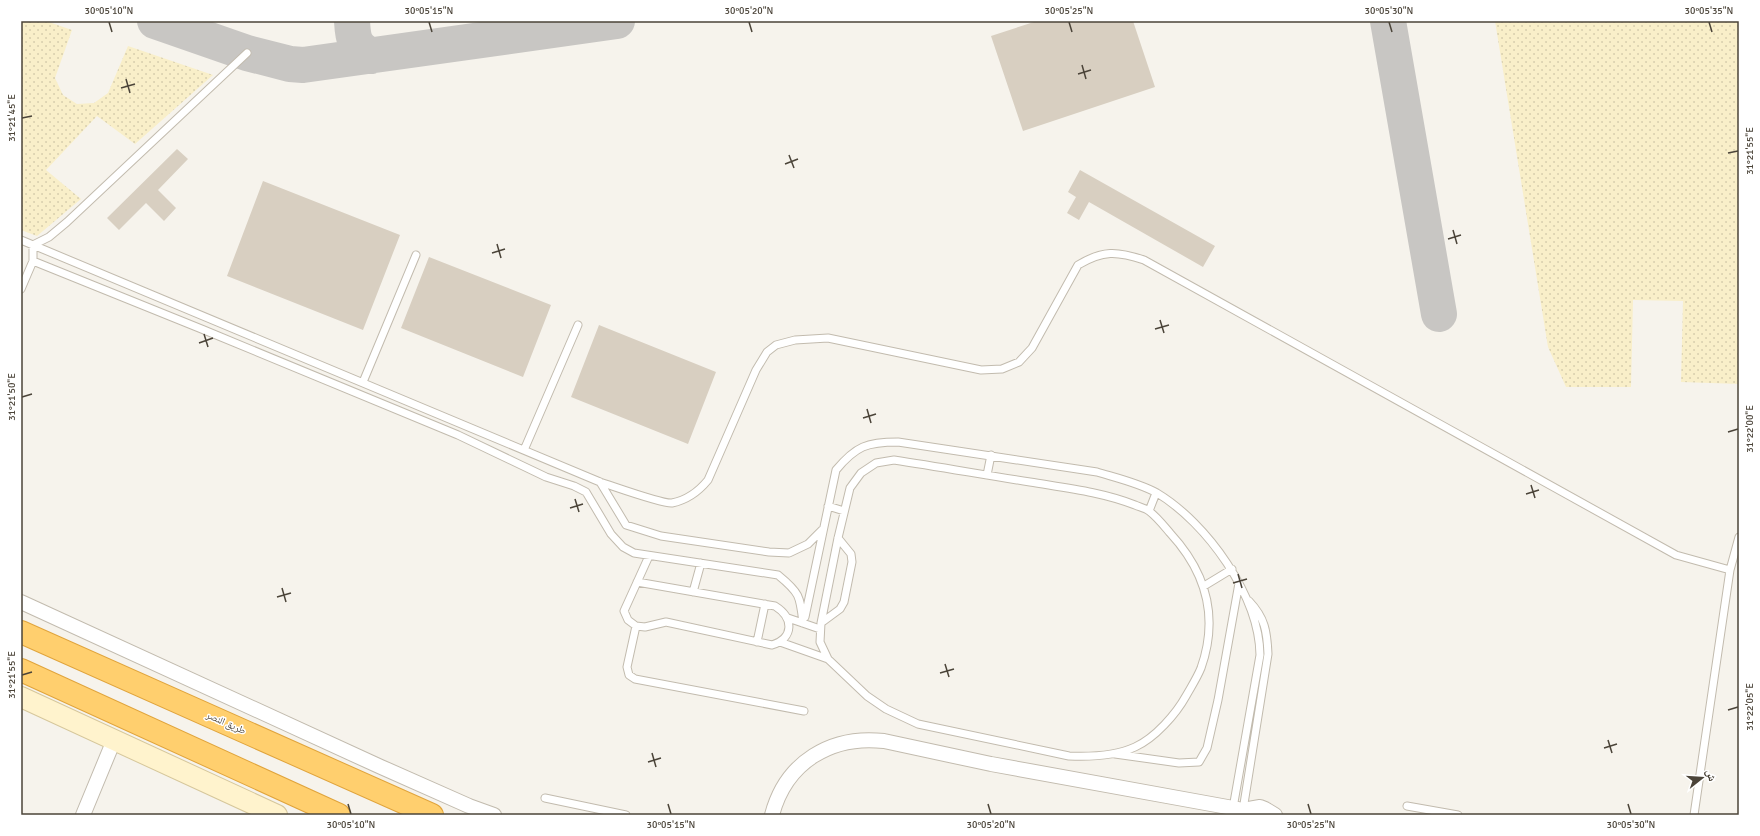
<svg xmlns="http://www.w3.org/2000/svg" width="1760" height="836" font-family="Signika,'Noto Naskh Arabic',sans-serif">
<defs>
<pattern id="sand-dots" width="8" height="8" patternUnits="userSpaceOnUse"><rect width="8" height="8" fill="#f9efc9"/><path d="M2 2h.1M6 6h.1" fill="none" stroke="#d7cead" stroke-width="1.8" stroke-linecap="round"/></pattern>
</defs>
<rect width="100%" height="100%" fill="#f6f3ec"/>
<path fill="url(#sand-dots)" d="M21,21H46L72,30L55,78L63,95L77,104L94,103L108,93L128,46L213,75L135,144L97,116L46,170L81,199L37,236L21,230Z
M1495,21H1739V384L1681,382L1683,301L1633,300L1631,387H1566L1548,347Z"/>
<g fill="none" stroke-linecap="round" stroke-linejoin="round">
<path stroke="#c8c6c3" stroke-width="36" d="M155,21L247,53L290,64L303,65L617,21
M352,21C353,40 354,46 371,56
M1388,21L1439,314"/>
</g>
<path fill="#d8cfc1" d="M1037,21H1133L1155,87L1023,131L991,36Z
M177,149L188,159L158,190L176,208L164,221L146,203L119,230L107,218Z
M1080,170L1215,246L1203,267L1089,202L1079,220L1067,213L1076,197L1068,192Z
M263,181L400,235L363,330L227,276Z
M429,257L551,305L523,377L401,328Z
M599,325L716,372L688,444L571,397Z"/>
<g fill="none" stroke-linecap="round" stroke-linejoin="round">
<g stroke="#c2bbae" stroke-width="9">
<path id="lane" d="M21,240L600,482C613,486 662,504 672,503C687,500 699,491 708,480L756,370L767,352L776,345L795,340L828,338L981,370L1002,369L1019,362L1032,348L1078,265C1103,250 1117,251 1144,260L1676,555L1730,570L1694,815
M33,261L204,330L458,435L546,477L574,486L586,492L611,534L623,547L634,553L778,575C800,593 800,596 803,623
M21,289L33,261V245L49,237L67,222L247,53
M363,382L416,255
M524,450L578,325
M987,475L991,455
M600,482L626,525L661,536L769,552L789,553L808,544L822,530
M828,506L844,511
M1149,511L1156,493
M1730,570L1739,537
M637,582L775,606C794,618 794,638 772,645L666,622L645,627L636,626L628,620L624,611L649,556
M1204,586L1232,569
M693,592L701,563
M805,617L836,470C856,446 867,442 898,442L1097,472C1117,478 1139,483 1157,493C1207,523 1259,596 1260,655L1233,808
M788,618L820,629
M821,623L838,538L850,488L861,473L876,463L894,460C940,467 985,475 1030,482C1066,488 1102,492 1135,505C1139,507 1145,508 1149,511C1157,517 1164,526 1170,533C1206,572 1219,617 1201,668C1197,678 1191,687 1186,696C1176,714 1155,738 1135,747C1115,756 1091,757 1069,756L918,724L886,709L867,696L828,659L820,642L821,623L840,609L844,602L852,562L851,554L838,538
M636,626L627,667L629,675L635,679L804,711
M757,642L765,604
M780,642L828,659
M1115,754L1179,763L1199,762L1207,748L1218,700L1239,583
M545,798L626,815
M1407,806L1458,815
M1243,810L1268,654C1267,631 1265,618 1249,601"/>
</g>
<g stroke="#c2bbae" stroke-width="16">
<path id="street" d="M21,602L381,767L469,806L494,815
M83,815L114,740
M772,815C786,762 831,735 884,741L991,764L1233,808L1243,810L1260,807L1265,809L1275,815"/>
</g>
<g stroke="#d6c79b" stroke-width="22">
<path id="secondary" d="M21,697L277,815"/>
</g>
<g stroke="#e0a43c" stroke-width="24">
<path id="highway" d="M21,632L432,815
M21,670L339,815"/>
</g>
<use href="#lane" stroke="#fff" stroke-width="7"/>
<use href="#street" stroke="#fff" stroke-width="14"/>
<use href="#secondary" stroke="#fff3cd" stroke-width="20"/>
<use href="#highway" stroke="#ffcf6e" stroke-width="22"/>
</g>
<path fill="none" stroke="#4b4439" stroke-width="1.5" d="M109,22L112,32M429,22L432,32M749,22L752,32M1069,22L1072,32M1389,22L1392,32M1709,22L1712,32M1082,65L1086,79M1078,74L1091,70M126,79L130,93M121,88L135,84M22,118L32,116M1728,153L1738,151M789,155L794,168M785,164L798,159M1453,230L1457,244M1448,239L1461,235M497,244L501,258M492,253L505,249M1160,320L1164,333M1155,329L1169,325M204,334L208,347M199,343L213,338M22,397L32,394M867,409L871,423M863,418L876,414M1728,432L1738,429M1531,485L1535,498M1526,494L1539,490M575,499L579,512M570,508L583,504M1238,574L1242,588M1233,583L1247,579M282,588L286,602M277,597L291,593M945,664L949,677M940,673L954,669M22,675L32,672M1728,710L1738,707M1608,740L1612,753M1604,748L1617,744M652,753L656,767M648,762L661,758M348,804L351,814M668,804L671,814M988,804L991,814M1308,804L1311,814M1628,804L1631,814"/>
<g text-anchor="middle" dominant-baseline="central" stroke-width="3" stroke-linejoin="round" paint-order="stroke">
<g font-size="10" fill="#4b4439" stroke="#fff">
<text transform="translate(226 723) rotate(24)">طريق النصر</text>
</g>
</g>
<rect width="1760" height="836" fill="none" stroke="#ffffff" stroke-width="44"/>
<g transform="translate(1702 778) rotate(73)" stroke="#ffffff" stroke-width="3" paint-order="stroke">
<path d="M0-3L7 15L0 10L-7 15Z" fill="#4b4439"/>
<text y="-6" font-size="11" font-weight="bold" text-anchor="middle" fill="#4b4439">ش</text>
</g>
<rect x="22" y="22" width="1716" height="792" fill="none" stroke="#4b4439" stroke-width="1.5"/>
<g font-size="10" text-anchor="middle" fill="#4b4439">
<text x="109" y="14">30°05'10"N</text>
<text x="429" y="14">30°05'15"N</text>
<text x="749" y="14">30°05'20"N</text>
<text x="1069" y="14">30°05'25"N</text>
<text x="1389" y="14">30°05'30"N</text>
<text x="1709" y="14">30°05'35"N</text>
<text transform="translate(11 118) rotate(-90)" y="4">31°21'45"E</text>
<text transform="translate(1749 151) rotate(-90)" y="4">31°21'55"E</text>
<text transform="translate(11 397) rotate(-90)" y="4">31°21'50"E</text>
<text transform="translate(1749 429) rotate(-90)" y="4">31°22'00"E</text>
<text transform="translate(11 675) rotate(-90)" y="4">31°21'55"E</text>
<text transform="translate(1749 707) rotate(-90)" y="4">31°22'05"E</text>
<text x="351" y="828">30°05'10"N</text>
<text x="671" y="828">30°05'15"N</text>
<text x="991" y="828">30°05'20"N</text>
<text x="1311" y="828">30°05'25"N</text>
<text x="1631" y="828">30°05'30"N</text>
</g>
</svg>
